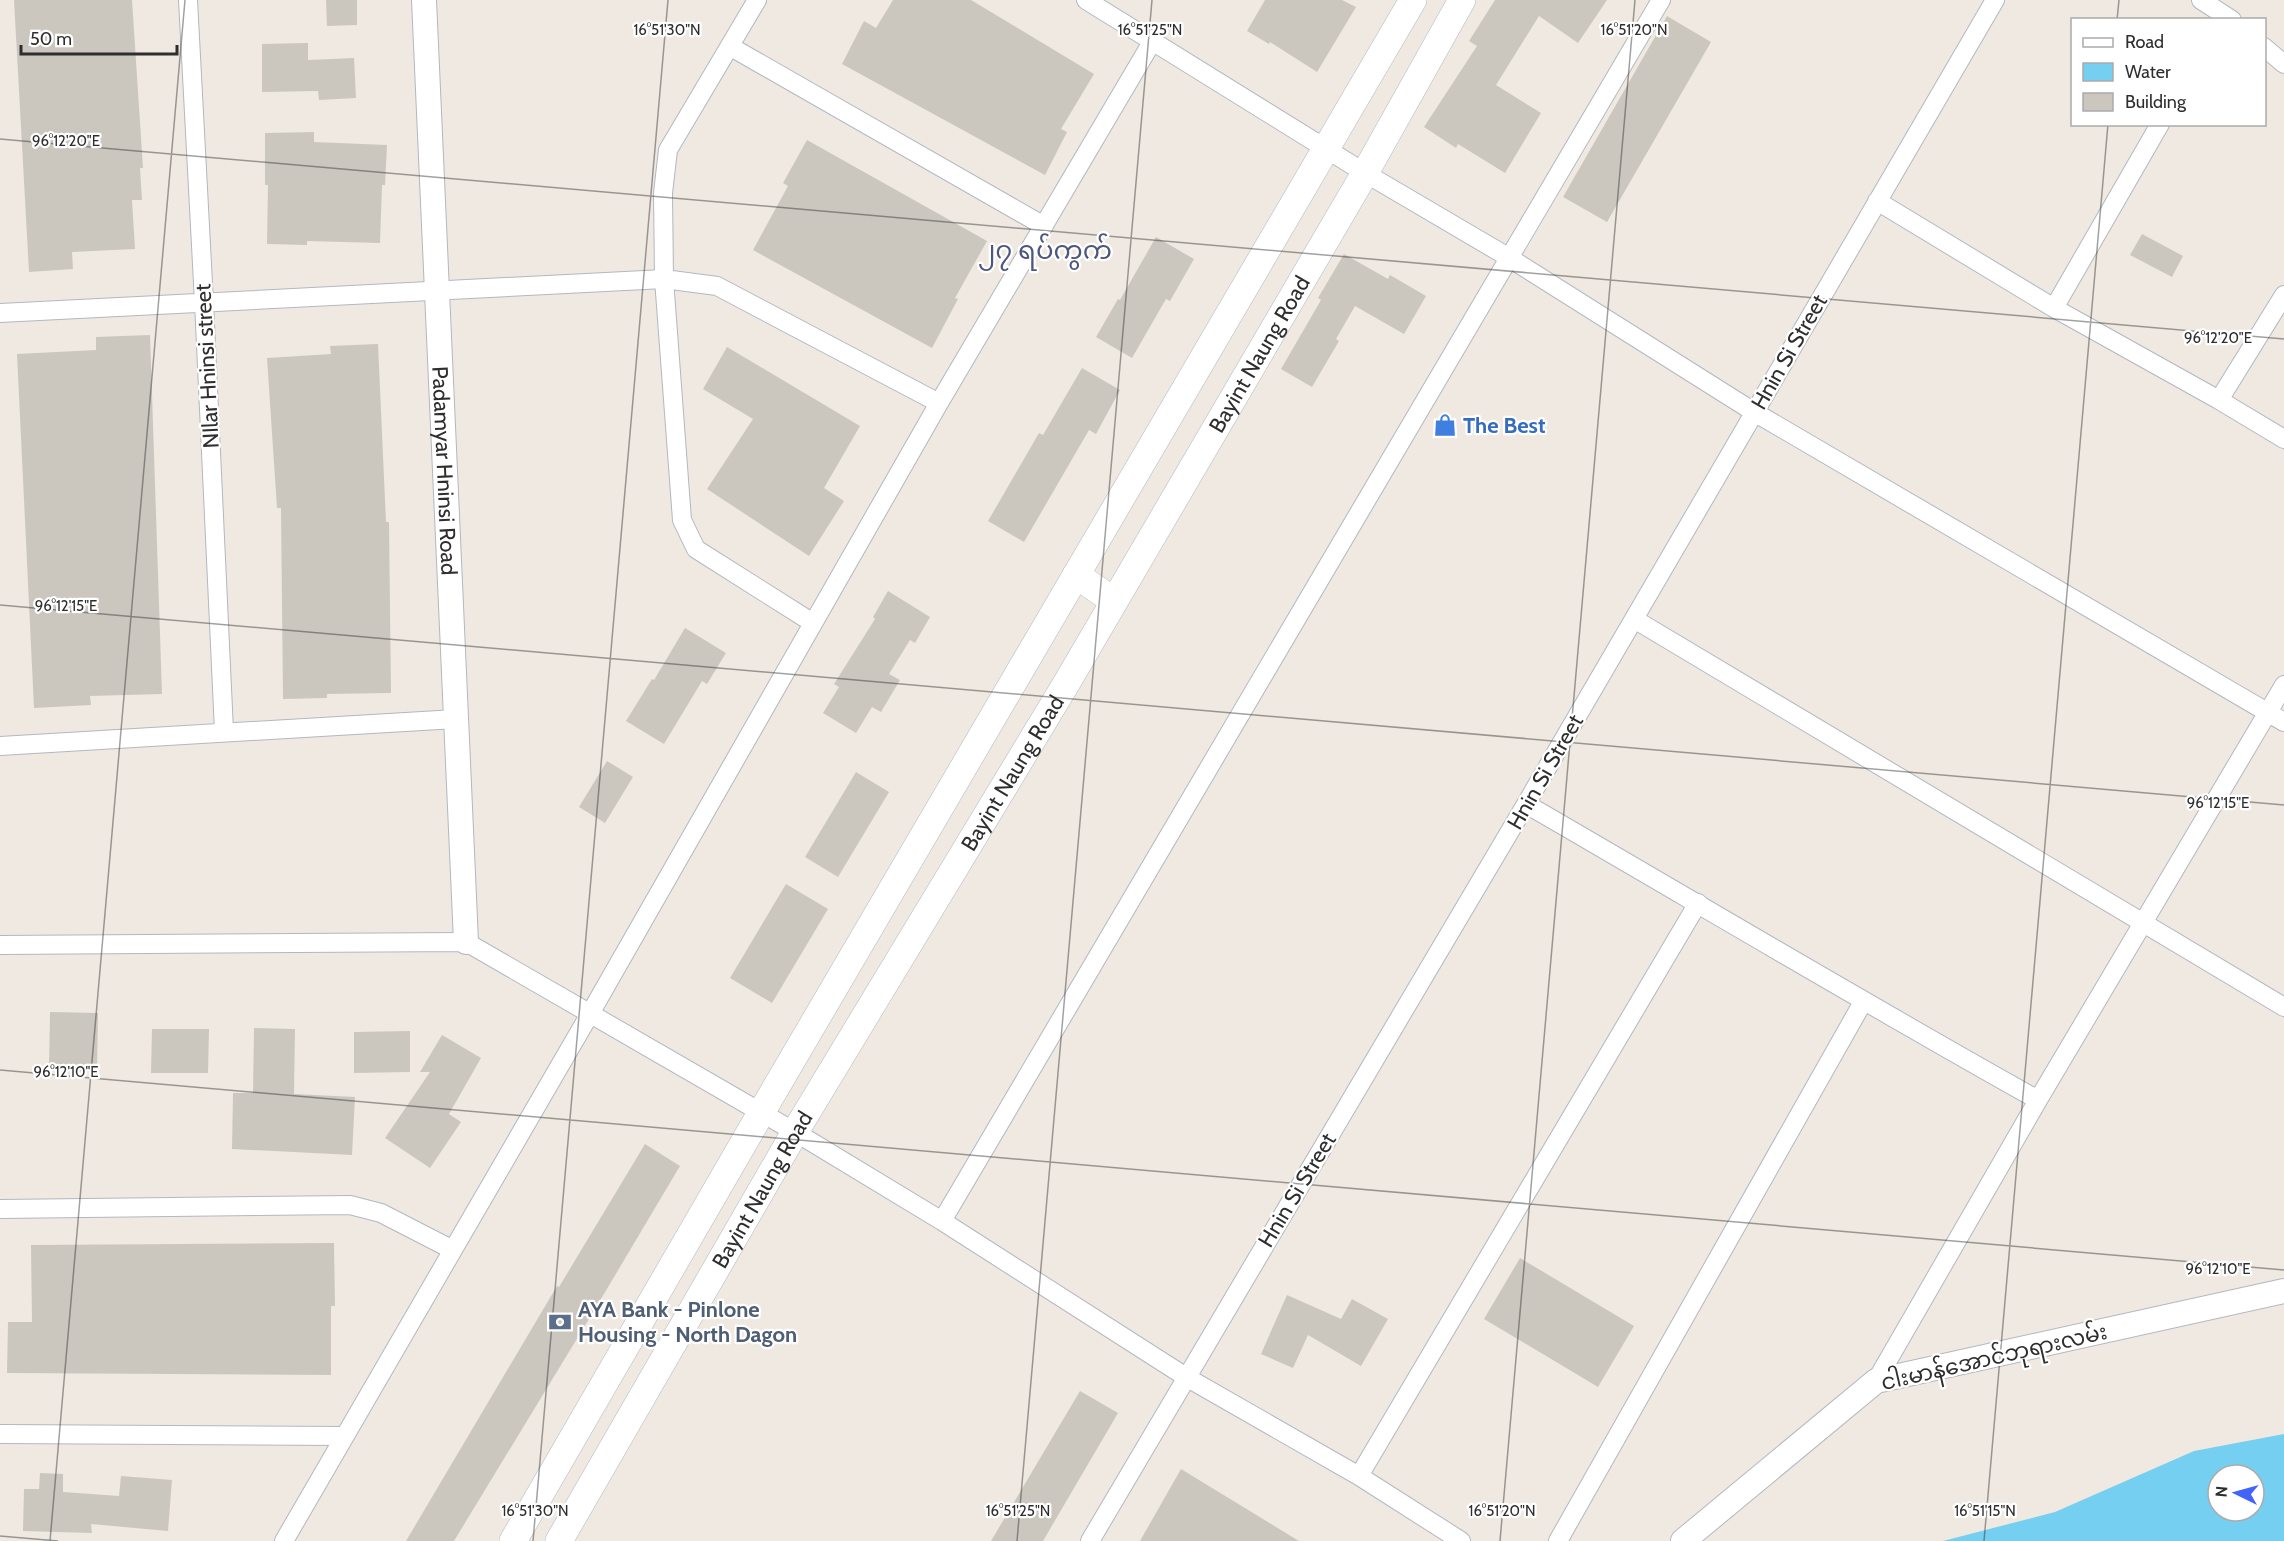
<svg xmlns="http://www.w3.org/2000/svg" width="2284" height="1541" font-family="Cabin,'Noto Sans Myanmar',sans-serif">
<rect width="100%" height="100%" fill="#efe9e1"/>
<path fill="#75cff0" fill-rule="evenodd" d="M2284,1434V1541H1943L2055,1512L2194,1451ZM2218,1475H2254V1511H2218Z"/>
<path fill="#cbc7bf" d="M14,0H132L143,168H140L142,200H132L135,249L72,252L73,269L29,272Z
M326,0H357V25L327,26Z
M893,0H971L1094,74L1061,129L1067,132L1045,175L842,64L864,21L876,28Z
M1265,0H1342L1356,7L1317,72L1270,42L1269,44L1247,31Z
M1495,0H1607L1578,43L1539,16L1496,85L1541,113L1505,173L1458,144L1456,148L1424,127L1477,46L1469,41Z
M1667,16L1711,42L1607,222L1563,197Z
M308,43V60L354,58L356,98L319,100L318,91L262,92V44Z
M314,132V142L387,145L385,185H382L380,243L307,241V245L267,244L268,185H265V133Z
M807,140L987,241L955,298L958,299L932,348L753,250L788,186L783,183Z
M2142,234L2183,256L2172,277L2130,255Z
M1156,237L1194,259L1170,301L1166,299L1132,358L1096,337L1118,299L1120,300Z
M1344,254L1388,279L1390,275L1426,296L1404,334L1355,306L1336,339L1339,341L1312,387L1281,369L1321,300L1318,298Z
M150,335L162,694L90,696L91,705L34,708L17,354L96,350V337Z
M378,344L386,522H389L391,693L327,694V698L283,699L281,508H277L267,358L331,354L330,346Z
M727,347L860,426L824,488L844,501L809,556L707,489L753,419L703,389Z
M1082,368L1120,390L1096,434L1089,430L1024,542L988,521L1039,433L1043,435Z
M888,591L930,617L915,643L910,640L889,674L900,680L881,712L872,707L856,733L823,713L839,687L834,684L875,619L873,617Z
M685,628L726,653L707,684L702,681L664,744L626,721L652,679L654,680Z
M607,761L633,777L605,823L579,807Z
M856,772L889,792L838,877L805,857Z
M786,884L828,909L772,1003L730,978Z
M50,1012L98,1013L97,1072L49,1071Z
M254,1028L295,1029L294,1094L355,1097L352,1155L232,1149L233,1093H253Z
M152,1029H209L208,1073H151Z
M410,1031V1072L354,1073V1032Z
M442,1035L481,1058L449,1114L461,1122L430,1168L385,1138L430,1072H420Z
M645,1144L680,1166L595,1309L454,1541H406L557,1286L559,1287Z
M334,1243L335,1306H331V1375L7,1373L8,1322H32L31,1245Z
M1520,1258L1634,1326L1598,1387L1484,1319Z
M1287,1295L1341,1319L1352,1299L1388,1319L1361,1366L1308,1335L1293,1368L1261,1354Z
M1080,1391L1118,1413L1043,1541H991Z
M1181,1469L1299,1541H1140Z
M40,1473L63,1474V1492L119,1496L121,1476L172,1480L168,1531L91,1524L92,1533L23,1531L24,1489H39Z"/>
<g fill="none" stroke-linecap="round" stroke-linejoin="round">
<g stroke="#b4b7c1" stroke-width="20">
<path id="minor" d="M188,0L204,302L224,731
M757,0L668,150L663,193L664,279L682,520L696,549L813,623
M1086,0L1365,173L1508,257L1754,412L2284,722
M2201,0L2232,20
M731,47L1044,226
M2264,47L2284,64
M1877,201L2054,308L2219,400L2284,439
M2054,308L2160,124
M0,313L664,279L717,286L939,403
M2219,400L2284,295
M1634,619L2284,1007
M0,746L456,719
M1526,804C1697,903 1866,1004 2038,1100
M0,945L466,942L795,1132L942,1221L1186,1377L1359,1476L1461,1541
M0,1209L350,1205L381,1213L453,1250
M942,1221L1661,0
M1876,1381L2038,1100L2284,685
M0,1434L345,1436
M1359,1476L1698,903
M284,1541L591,1012L939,403L1152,42
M1090,1541L1526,804L1995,0
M1558,1541L1863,1002"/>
</g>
<g stroke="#b4b7c1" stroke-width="26">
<g id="tertiary">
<path id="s1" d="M424,0L466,942"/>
<path d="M1683,1541L1876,1381L2284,1291"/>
</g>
</g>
<g stroke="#b4b7c1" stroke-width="28">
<g id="secondary">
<path d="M1076,575L1114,601"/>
<path d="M513,1541L761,1113L1413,0"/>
<path id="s2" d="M559,1541L795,1132L1066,684L1365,173L1462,0"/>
</g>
</g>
<use href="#minor" stroke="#fff" stroke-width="18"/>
<use href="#tertiary" stroke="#fff" stroke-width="24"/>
<use href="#secondary" stroke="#fff" stroke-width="27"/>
</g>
<path fill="none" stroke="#2e2e2e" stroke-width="1.5" stroke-opacity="0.45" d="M2117,20L2119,0M0,139L2284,339M0,605L2284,805M0,1070L2284,1270M0,1536L58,1541M50,1541L185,0M533,1541L668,0M1017,1541L1152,0M1500,1541L1635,0M1984,1541L2108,124"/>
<defs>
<g id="shop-bare" transform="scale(1.8)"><path d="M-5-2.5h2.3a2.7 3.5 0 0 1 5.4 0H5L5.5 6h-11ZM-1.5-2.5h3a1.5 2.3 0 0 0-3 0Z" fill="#3f7fe0" stroke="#fff" stroke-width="2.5" paint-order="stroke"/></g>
<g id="bank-bare" transform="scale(1.8)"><path d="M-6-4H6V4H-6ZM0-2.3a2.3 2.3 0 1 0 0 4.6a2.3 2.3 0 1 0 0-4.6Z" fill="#5c6f8a" stroke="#fff" stroke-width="2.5" paint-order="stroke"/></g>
</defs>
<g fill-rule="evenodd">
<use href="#shop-bare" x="1445" y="425"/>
<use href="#bank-bare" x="560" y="1322"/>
</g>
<g text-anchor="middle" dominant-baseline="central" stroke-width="4.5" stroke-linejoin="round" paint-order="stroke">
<g font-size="22" fill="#2e2e2e" stroke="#fff">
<text transform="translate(1789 352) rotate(-60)">Hnin Si Street</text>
<text stroke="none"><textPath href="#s2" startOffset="1378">Bayint Naung Road</textPath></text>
<text transform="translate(207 366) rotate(-93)">NIlar Hninsi street</text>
<text stroke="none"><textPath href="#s1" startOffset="471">Padamyar Hninsi Road</textPath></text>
<text stroke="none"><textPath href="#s2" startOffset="892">Bayint Naung Road</textPath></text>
<text transform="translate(1545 772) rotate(-60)">Hnin Si Street</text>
<text stroke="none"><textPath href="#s2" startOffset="406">Bayint Naung Road</textPath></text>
<text transform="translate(1297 1190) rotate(-59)">Hnin Si Street</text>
<text transform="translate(1994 1357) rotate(-13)">ငါးမာန်အောင်ဘုရားလမ်း</text>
</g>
<g font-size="22" font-weight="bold" fill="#366cbe" stroke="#fff" text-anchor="start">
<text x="1463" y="425">The Best</text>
</g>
<g font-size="22" font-weight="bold" fill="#4e5e75" stroke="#fff" text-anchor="start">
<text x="578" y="1309">AYA Bank - Pinlone<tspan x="578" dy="25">Housing - North Dagon</tspan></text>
</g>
<g font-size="26" fill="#4d5680" stroke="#fff">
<text x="1045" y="250">၂၇ ရပ်ကွက်</text>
</g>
</g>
<g font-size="15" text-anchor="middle" fill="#2e2e2e" stroke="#fff" stroke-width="4.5" stroke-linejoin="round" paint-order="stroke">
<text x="667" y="35">16°51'30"N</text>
<text x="1150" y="35">16°51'25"N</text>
<text x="1634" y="35">16°51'20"N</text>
<text x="66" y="146">96°12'20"E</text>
<text x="2218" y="343">96°12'20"E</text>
<text x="66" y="611">96°12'15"E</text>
<text x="2218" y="808">96°12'15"E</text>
<text x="66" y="1077">96°12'10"E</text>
<text x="2218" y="1274">96°12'10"E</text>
<text x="535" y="1516">16°51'30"N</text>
<text x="1018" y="1516">16°51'25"N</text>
<text x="1502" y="1516">16°51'20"N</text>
<text x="1985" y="1516">16°51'15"N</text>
</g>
<rect x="2071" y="18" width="195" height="108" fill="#ffffff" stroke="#ababab" stroke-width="1.5"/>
<rect x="2083" y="38" width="30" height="9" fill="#ffffff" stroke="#ababab" stroke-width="1.5"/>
<text x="2125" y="48" font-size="18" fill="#2e2e2e">Road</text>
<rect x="2083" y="63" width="30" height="18" fill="#75cff0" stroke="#ababab" stroke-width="1.5"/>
<text x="2125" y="78" font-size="18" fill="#2e2e2e">Water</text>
<rect x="2083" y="93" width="30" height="18" fill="#cbc7bf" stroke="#ababab" stroke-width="1.5"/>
<text x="2125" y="108" font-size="18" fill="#2e2e2e">Building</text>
<g transform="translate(2236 1493) rotate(275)"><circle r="28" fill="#ffffff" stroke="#ababab" stroke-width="1.5"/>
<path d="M0-4.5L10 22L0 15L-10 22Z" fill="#4264fb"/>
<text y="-9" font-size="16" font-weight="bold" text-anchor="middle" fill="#2e2e2e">N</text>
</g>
<path d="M21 45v9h156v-9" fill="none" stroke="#2e2e2e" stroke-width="3"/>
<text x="30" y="45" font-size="18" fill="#2e2e2e" stroke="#ffffff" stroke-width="4.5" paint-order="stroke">50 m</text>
</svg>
